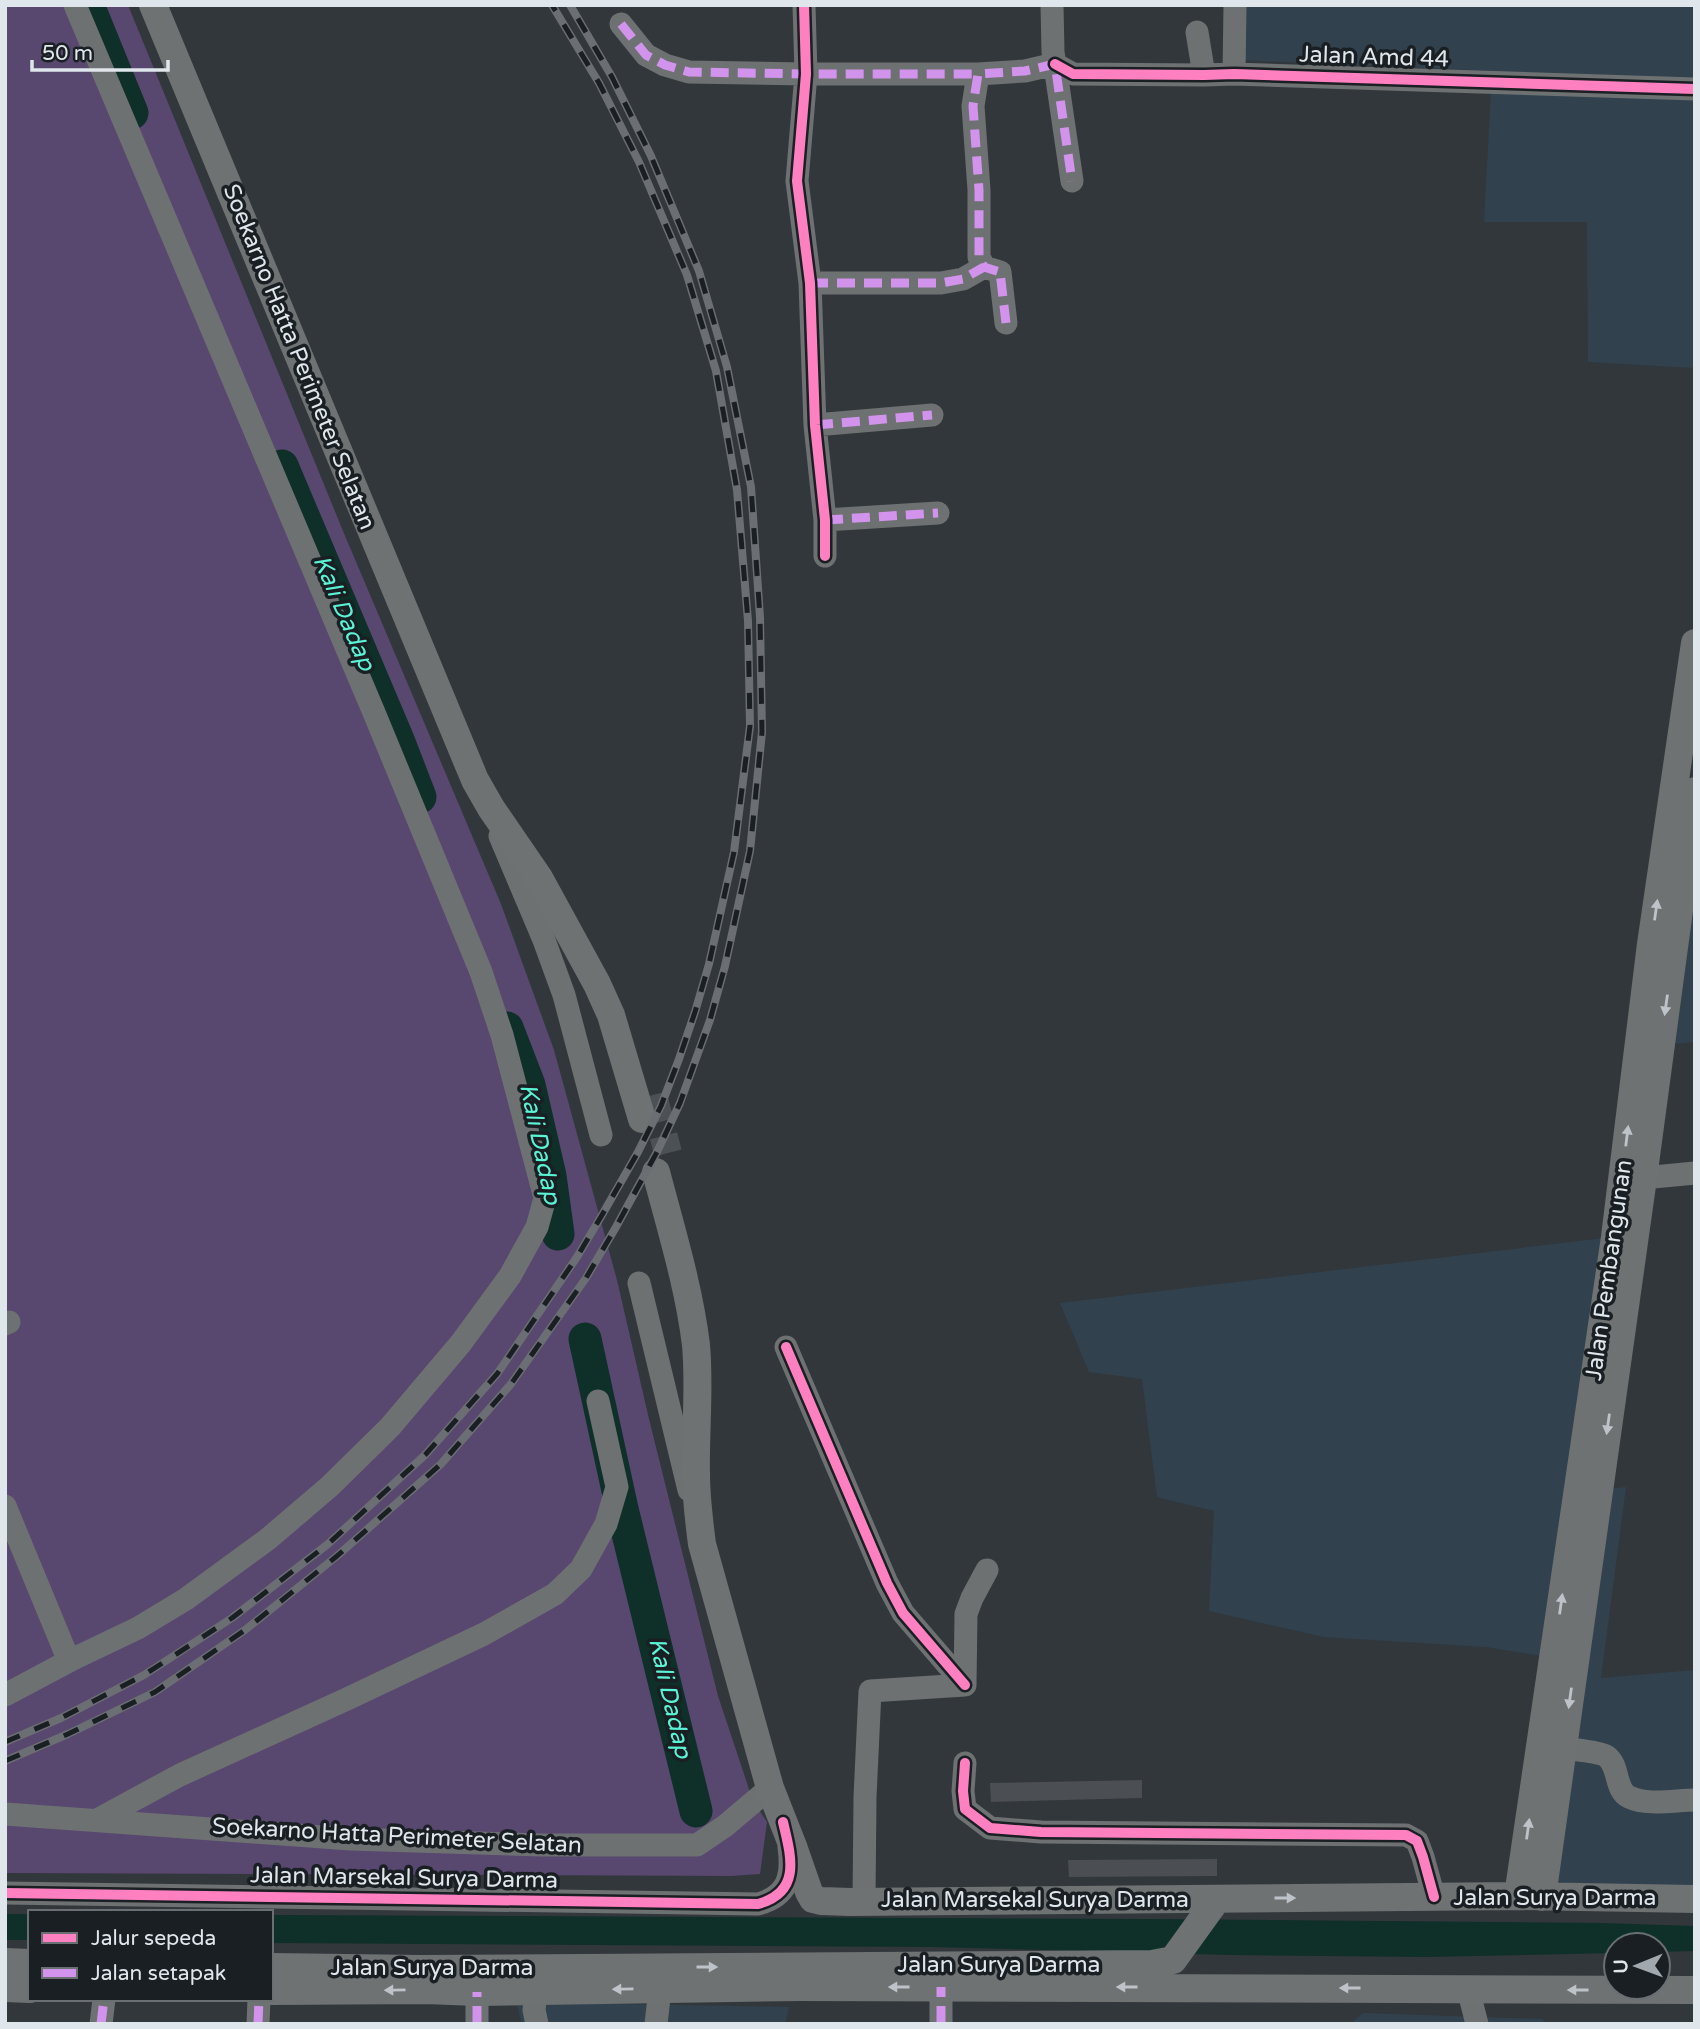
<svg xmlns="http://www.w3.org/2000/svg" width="1700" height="2029" font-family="'Varela Round',sans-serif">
<rect width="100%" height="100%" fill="#32373c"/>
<path fill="#31414d" d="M1236,5H1695V368L1588,362L1587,222H1484L1492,71L1240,60Z
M1695,792V1042L1661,1045Z
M1613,1237L1580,1492L1626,1487L1601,1678L1695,1670V1908L1551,1899L1555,1658L1486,1647L1324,1637L1209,1611L1214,1511L1157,1497L1142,1379L1089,1372L1060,1303Z
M516,2002L789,2007L785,2024H522Z
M1363,2013L1542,2019L1547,2024H1351Z"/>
<path fill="#58476f" d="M5,5H128L343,531L501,904L554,1050L617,1280L649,1419L718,1696L753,1801L767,1822L760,1874L731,1876L5,1873Z"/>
<path fill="#0f2f29" d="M5,1914H30V1940H5Z
M271,1915L1147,1919L1602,1923L1695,1926V1951L1658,1952V1945H1616V1953L1426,1957L1231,1955L931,1947L271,1943Z"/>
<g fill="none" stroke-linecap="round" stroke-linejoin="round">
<path stroke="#0f2f29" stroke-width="33" d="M88,5L132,113
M282,466L398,740L420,797
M507,1028L529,1085L550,1176L558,1234
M585,1339L622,1509L696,1811"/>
</g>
<path fill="#4b4e52" d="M1142,1780V1798L991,1802L990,1783Z
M1217,1859V1876L1069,1877L1068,1860Z"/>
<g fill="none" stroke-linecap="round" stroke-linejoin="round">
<path stroke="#4c5156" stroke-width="28" stroke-dasharray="28 14" stroke-linecap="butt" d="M653,1095L668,1153"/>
<path stroke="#6e7172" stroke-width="23" d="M804,5L806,74L797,181L810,283L815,425L825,520V556
M1052,5L1053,52L1072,181
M621,24L646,55L665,65L689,72L806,74H978
M1197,32L1204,75
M1055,64L1073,74L1204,75L1234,74L1695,89
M1234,74L1235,5
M810,283H941L963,279L984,267
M1006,323L1000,272L984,267L979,257V190L973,106L978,74L1025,71L1055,64
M815,425L932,415
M825,520L938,513
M500,836L544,940L564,995L601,1135
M1643,1178L1695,1173
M639,1283L689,1490
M5,1324L9,1322
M786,1347L887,1583L903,1613L965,1685
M5,1506L69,1661
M965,1685L966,1614L972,1598L987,1570
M5,1695L69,1661L138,1628L186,1599L268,1539L330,1486L390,1427L461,1343L510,1276L537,1227L545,1198L502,1035L481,972L375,715L75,5
M1563,1748C1574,1750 1597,1751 1606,1756C1620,1765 1614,1790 1629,1797C1648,1806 1675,1800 1695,1800
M965,1763L963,1791L965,1809L990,1828L1041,1832L1406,1835L1417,1841L1423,1857L1434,1897
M5,1814L350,1839L542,1845H697L725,1826L770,1788
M97,1820L180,1775L347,1699L484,1634L555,1594L581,1569L606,1524L617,1487L598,1401
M5,1893L758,1904C788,1896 793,1876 789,1847
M864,1901L865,1797L870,1691L965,1685
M1468,1989L1477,2024
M536,1991L534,2010L537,2024
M101,2024L104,1999
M258,2024L259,1999
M477,2024V1992
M656,2024L660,1989
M941,2024V1987"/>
<path stroke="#6e7273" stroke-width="28" d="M153,5L475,780L491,808L539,878L597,984L611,1015L642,1119
M656,1172C671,1229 689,1287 696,1345C700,1388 695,1431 696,1474C696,1498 699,1521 702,1544L770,1788L794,1849L809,1892L813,1899L821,1901L851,1902L1518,1896L1695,1899
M1518,1896L1615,1237L1651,944L1695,643
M1542,1897L1643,1178L1695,791
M5,1962L30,1963
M271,1967L421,1969L1152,1964L1173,1960L1217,1899
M5,1988L30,1989
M271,1991L425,1990L477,1992L799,1987L1695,1990"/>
<g stroke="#6b6e72" stroke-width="8">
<path id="rail" d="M5,1742L61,1718L144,1675L232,1618L328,1544L425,1455L497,1374L577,1257L602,1215L638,1152L661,1106L679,1059L695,1012L709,964L734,852L750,726L748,621L737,490L716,371L687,275L639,162L599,83L552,5
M5,1761L68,1734L155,1692L245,1630L337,1556L441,1464L511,1384L586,1278L616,1227L657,1152L680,1103L710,1020L725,966L750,851L762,732L760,617L751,487L727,367L699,271L651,156L612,77L570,5"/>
</g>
<use href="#rail" stroke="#1a1f23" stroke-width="5" stroke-dasharray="16" stroke-linecap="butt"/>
<path stroke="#d193ec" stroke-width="9" stroke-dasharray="18 9" stroke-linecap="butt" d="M621,24L646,55L665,65L689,72L806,74H978
M810,283H941L963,279L984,267
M1006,323L1000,272L984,267L979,257V190L973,106L978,74L1025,71L1055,64L1072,181
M815,425L932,415
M825,520L938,513
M101,2024L104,1999
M258,2024L259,1999
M477,2024V1992
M941,2024V1987"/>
<g stroke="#1a1f23" stroke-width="15">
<path id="cycleway" d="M804,5L806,74L797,181L810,283L815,425L825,520V556
M1055,64L1073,74L1204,75L1234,74L1695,89
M786,1347L887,1583L903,1613L965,1685
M965,1763L963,1791L965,1809L990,1828L1041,1832L1406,1835L1417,1841L1423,1857L1434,1897
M5,1893L758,1904C802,1892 791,1856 783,1822"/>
</g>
<use href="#cycleway" stroke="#ff80c0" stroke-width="10"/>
</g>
<defs><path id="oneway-solid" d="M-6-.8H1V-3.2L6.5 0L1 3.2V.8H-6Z" transform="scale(1.75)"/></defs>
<g fill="#bdc3c8">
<use href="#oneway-solid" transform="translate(1656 910) rotate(-82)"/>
<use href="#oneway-solid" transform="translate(1666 1005) rotate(98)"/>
<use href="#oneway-solid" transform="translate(1627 1136) rotate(-83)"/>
<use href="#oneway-solid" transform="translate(1608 1424) rotate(98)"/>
<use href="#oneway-solid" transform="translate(1561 1604) rotate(-82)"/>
<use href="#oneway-solid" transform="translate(1570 1698) rotate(98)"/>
<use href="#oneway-solid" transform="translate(1528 1829) rotate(-82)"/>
<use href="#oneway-solid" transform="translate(1285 1898)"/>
<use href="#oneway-solid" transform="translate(707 1967)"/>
<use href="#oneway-solid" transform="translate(899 1987) rotate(-180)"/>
<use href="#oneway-solid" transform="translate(1127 1987) rotate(180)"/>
<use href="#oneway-solid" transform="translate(1350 1988) rotate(-180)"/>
<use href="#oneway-solid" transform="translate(623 1989) rotate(179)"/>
<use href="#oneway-solid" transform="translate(395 1990) rotate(179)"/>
<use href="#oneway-solid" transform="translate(1578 1990) rotate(-180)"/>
</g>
<g text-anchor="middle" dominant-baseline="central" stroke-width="7" stroke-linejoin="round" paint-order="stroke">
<g font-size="23" fill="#dfe6ec" stroke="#1a1f23">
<text transform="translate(1374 57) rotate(2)">Jalan Amd 44</text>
<text transform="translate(299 357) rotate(68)">Soekarno Hatta Perimeter Selatan</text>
<text transform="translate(1609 1270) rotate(-82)">Jalan Pembangunan</text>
<text transform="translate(397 1836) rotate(3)">Soekarno Hatta Perimeter Selatan</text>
<text transform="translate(404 1878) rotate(1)">Jalan Marsekal Surya Darma</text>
<text x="1555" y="1898">Jalan Surya Darma</text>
<text x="1035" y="1900">Jalan Marsekal Surya Darma</text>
<text x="999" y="1965">Jalan Surya Darma</text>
<text x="432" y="1968">Jalan Surya Darma</text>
</g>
<g font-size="24" font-style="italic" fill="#5bf3d6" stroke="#1a1f23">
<text transform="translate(344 613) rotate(67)">Kali Dadap</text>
<text transform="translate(540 1144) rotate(78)">Kali Dadap</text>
<text transform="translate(670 1698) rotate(77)">Kali Dadap</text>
</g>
</g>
<rect width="1700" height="2029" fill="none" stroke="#dfe6ec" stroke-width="14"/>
<rect x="28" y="1910" width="245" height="91" fill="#1a1f23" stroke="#696f73" stroke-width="2"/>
<rect x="42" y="1933" width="35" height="10" fill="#ff80c0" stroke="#696f73" stroke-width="2"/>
<text x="91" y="1945" font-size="21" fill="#dfe6ec">Jalur sepeda</text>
<rect x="42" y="1968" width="35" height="10" fill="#d193ec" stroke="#696f73" stroke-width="2"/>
<text x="91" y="1980" font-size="21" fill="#dfe6ec">Jalan setapak</text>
<g transform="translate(1637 1966) rotate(269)"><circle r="33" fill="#1a1f23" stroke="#696f73" stroke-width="2"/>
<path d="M0-5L12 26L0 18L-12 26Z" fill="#a2a9ae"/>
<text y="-10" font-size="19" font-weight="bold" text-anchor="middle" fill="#dfe6ec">U</text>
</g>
<path d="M32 60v10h136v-10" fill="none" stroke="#dfe6ec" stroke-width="3.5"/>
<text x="42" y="60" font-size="21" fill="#dfe6ec" stroke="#1a1f23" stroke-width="5" paint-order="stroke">50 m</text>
</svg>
